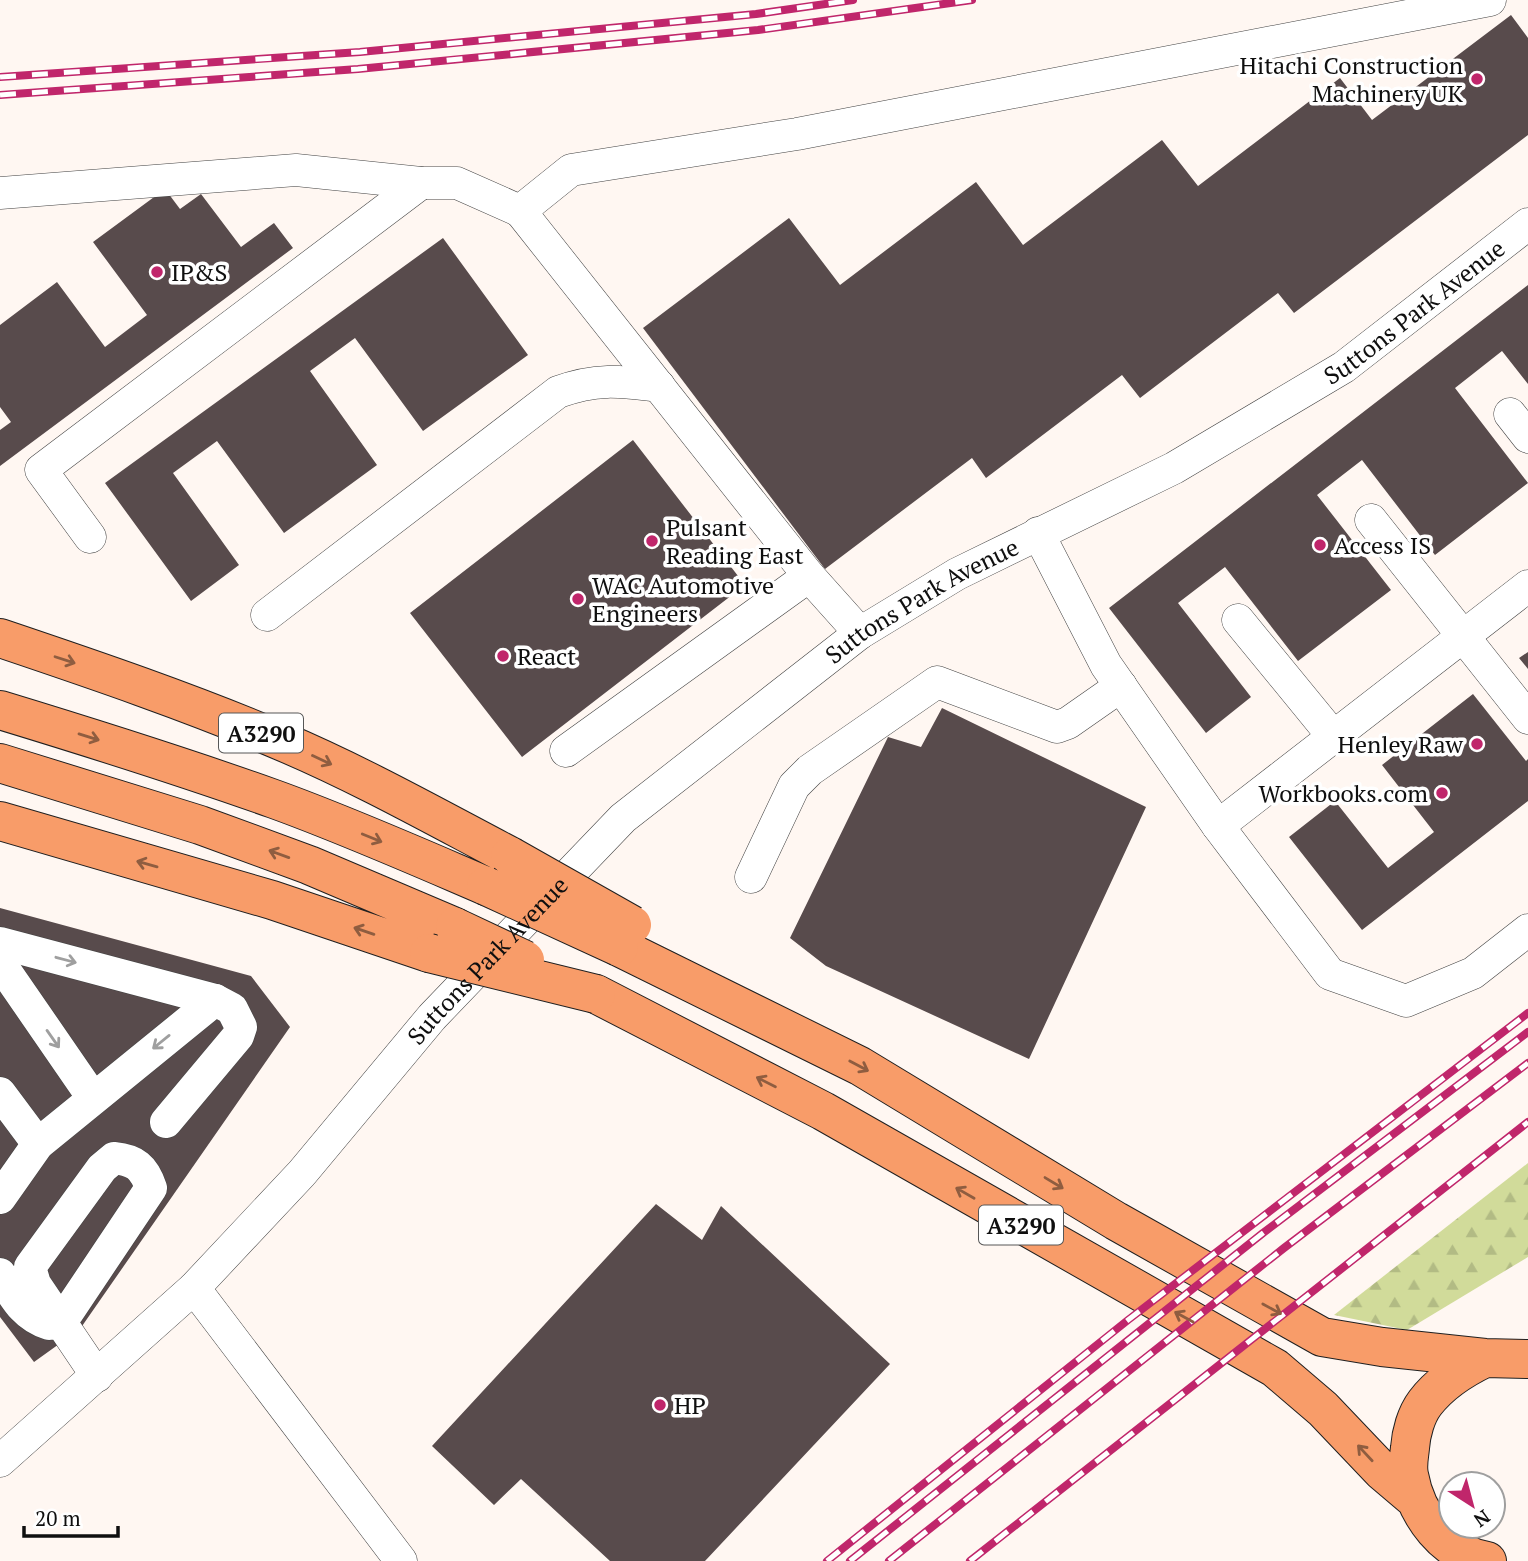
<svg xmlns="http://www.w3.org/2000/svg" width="1528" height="1561" font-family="'PT Serif',serif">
<defs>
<pattern id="forest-firs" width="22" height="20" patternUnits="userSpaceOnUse" patternTransform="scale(1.75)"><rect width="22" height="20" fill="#d1db9a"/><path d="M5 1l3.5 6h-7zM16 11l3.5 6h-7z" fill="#b2bb84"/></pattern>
</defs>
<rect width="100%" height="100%" fill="#fff7f2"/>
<path fill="url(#forest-firs)" d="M1528,1163V1257L1407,1330L1334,1315Z"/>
<path fill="#584b4c" d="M1511,15L1528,38V135L1294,313L1278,293L1140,398L1122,375L986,478L972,458L825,569L643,328L789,218L840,285L976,182L1023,245L1162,140L1198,186L1340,78L1372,120Z
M165,189L180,209L201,194L241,247L274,223L293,248L0,466V430L11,422L0,407V325L57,282L105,347L147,315L93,242Z
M443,238L528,355L423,431L355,338L310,371L377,465L284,533L217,441L173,473L239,565L191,601L105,483Z
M1528,285V384L1502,351L1455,388L1528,483L1435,555L1362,460L1340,477L1317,495L1391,590L1298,661L1225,567L1178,603L1251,697L1206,733L1109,608Z
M633,440L745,585L522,757L410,613Z
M1528,652V669L1519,658Z
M1473,694L1526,761L1528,759V801L1362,930L1289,837L1335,801L1388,868L1434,832L1382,765Z
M942,708L1146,807L1029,1059L826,966L790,938L888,737L921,747Z
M0,908L251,976L290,1027L80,1329L34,1362L0,1317Z
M656,1204L702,1240L721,1206L890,1364L705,1561H610L521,1479L494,1505L432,1446Z"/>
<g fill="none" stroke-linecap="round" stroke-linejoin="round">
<g stroke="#424242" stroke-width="33">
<g id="minor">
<path d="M0,193L296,170L421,183H457L520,211L571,170L797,134L1490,0"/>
<path d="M520,211L809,576"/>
<path d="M1510,414L1528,437"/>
<path d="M1371,520L1528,718"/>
<path d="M1038,533L1106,665L1218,826L1330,974L1406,1001L1473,973L1528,930"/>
<path d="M90,537L41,470L421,183"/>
<path d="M267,615L558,392C596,378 619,381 659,386"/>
<path d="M1238,620L1333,736"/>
<path d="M566,751L809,576L860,633"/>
<path d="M1218,826L1528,586"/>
<path d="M751,877L794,786L810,770L937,682L1057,727L1068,723L1121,686"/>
<path d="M0,943L215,1000L232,1009L241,1027L238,1036L166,1122"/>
<path d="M0,963L93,1098"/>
<path d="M0,1093L38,1144"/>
<path d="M0,1198L38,1144L215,1000"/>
<path d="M0,1274C14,1296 23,1316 49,1324L68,1312L151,1188C144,1167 135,1160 114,1158L102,1168L30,1267L35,1284L97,1376"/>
<path d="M194,1288L401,1561"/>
<path id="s1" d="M0,1461L194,1288L302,1173L432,1017L623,818L860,633L957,574L1174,468L1344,367L1528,224"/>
</g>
</g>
<g stroke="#202020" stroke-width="40">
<path id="major" d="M0,638C95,670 189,702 281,741C359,774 434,816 510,856
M0,710C92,738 184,767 274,799C346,825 416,856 486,886
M0,763L200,825L309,865L455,927
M0,821L272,900L429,953
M619,947L860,1066L1116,1221L1322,1337L1382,1347L1485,1358L1528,1359
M596,994L823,1111L1275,1368L1323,1409L1382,1471L1415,1499
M1485,1358C1462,1369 1441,1382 1425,1403C1416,1415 1411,1433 1410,1448C1409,1457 1407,1466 1409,1475C1416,1515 1445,1554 1487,1561"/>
</g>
<use href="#minor" stroke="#fff" stroke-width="32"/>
<use href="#major" stroke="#f89c69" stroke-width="38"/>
<g stroke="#c0266b" stroke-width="8">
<path id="rail" d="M0,77L360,52L756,14L853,0
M0,95L358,69L758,30L972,0
M827,1561L1128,1320L1528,1013
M850,1561L1263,1233L1528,1032
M889,1561L1284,1248L1528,1063
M970,1561L1528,1122"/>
</g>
<use href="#rail" stroke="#fff" stroke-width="5" stroke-dasharray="16" stroke-linecap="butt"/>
<g stroke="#202020" stroke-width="40" stroke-linecap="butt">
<path id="major-bridge" d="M510,856L632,925
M486,886L619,947
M455,927L525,960
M429,953L596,994"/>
</g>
<use href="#major-bridge" stroke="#f89c69" stroke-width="38"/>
</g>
<defs><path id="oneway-shaft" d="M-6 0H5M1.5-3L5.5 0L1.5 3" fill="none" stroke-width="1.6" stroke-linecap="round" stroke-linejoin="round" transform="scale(1.75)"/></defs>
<g stroke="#8f5d40">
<use href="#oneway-shaft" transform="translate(65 660) rotate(18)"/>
<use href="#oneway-shaft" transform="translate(89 737) rotate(17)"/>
<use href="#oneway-shaft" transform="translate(322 760) rotate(25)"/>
<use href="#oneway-shaft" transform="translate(372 838) rotate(22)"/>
<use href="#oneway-shaft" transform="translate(279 854) rotate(-160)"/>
<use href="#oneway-shaft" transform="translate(147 864) rotate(-164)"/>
<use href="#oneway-shaft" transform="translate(364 931) rotate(-161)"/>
<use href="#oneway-shaft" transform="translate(859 1066) rotate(28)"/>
<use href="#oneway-shaft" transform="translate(766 1082) rotate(-153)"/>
<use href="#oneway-shaft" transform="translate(1054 1183) rotate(31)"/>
<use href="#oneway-shaft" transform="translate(965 1193) rotate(-150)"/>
<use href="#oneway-shaft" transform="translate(1272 1309) rotate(29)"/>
<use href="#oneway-shaft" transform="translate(1184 1317) rotate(-151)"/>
<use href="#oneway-shaft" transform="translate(1365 1453) rotate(-133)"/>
</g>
<g stroke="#9f9f9f">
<use href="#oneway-shaft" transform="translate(66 960) rotate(15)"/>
<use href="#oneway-shaft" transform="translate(53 1039) rotate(55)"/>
<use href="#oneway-shaft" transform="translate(161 1042) rotate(141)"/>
</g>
<g fill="#c0266b" stroke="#fff" stroke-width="2.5">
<circle cx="1477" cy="79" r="7"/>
<circle cx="157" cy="272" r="7"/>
<circle cx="652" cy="541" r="7"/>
<circle cx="1320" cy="545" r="7"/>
<circle cx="578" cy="599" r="7"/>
<circle cx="503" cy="656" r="7"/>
<circle cx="1477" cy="744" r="7"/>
<circle cx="1442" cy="793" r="7"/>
<circle cx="660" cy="1405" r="7"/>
</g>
<g text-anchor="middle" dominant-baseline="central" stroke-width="7" stroke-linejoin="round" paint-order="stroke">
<g fill="#fff" stroke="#575757" stroke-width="2">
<rect x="219" y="713.5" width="84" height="39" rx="5"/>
<rect x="979" y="1205.5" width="84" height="39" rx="5"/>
</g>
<g font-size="23" font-weight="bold" fill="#0f0f0f">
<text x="261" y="733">A3290</text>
<text x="1021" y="1225">A3290</text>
</g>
<g font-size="24" fill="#0f0f0f" stroke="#fff" text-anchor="start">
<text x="1463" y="65" text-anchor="end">Hitachi Construction<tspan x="1463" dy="28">Machinery UK</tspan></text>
<text x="171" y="272">IP&amp;S</text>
<text x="666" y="527">Pulsant<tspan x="666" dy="28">Reading East</tspan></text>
<text x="1334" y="545">Access IS</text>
<text x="592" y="585">WAC Automotive<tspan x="592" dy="28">Engineers</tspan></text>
<text x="517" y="656">React</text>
<text x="1463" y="744" text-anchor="end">Henley Raw</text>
<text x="1428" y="793" text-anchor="end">Workbooks.com</text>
<text x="674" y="1405">HP</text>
</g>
<g font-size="24" fill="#0f0f0f" stroke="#fff">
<text stroke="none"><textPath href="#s1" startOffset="1839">Suttons Park Avenue</textPath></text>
<text stroke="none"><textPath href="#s1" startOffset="1267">Suttons Park Avenue</textPath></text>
<text stroke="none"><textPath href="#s1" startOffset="700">Suttons Park Avenue</textPath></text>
</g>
</g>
<g transform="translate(1472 1505) rotate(144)"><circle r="33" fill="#ffffff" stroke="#9f9f9f" stroke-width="2"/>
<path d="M0-5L12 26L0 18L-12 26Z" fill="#c0266b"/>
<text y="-10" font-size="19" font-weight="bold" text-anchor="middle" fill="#0f0f0f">N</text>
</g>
<path d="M24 1526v10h94v-10" fill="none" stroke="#0f0f0f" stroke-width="3.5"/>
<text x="35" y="1526" font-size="21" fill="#0f0f0f" stroke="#ffffff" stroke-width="5" paint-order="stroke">20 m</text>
</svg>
